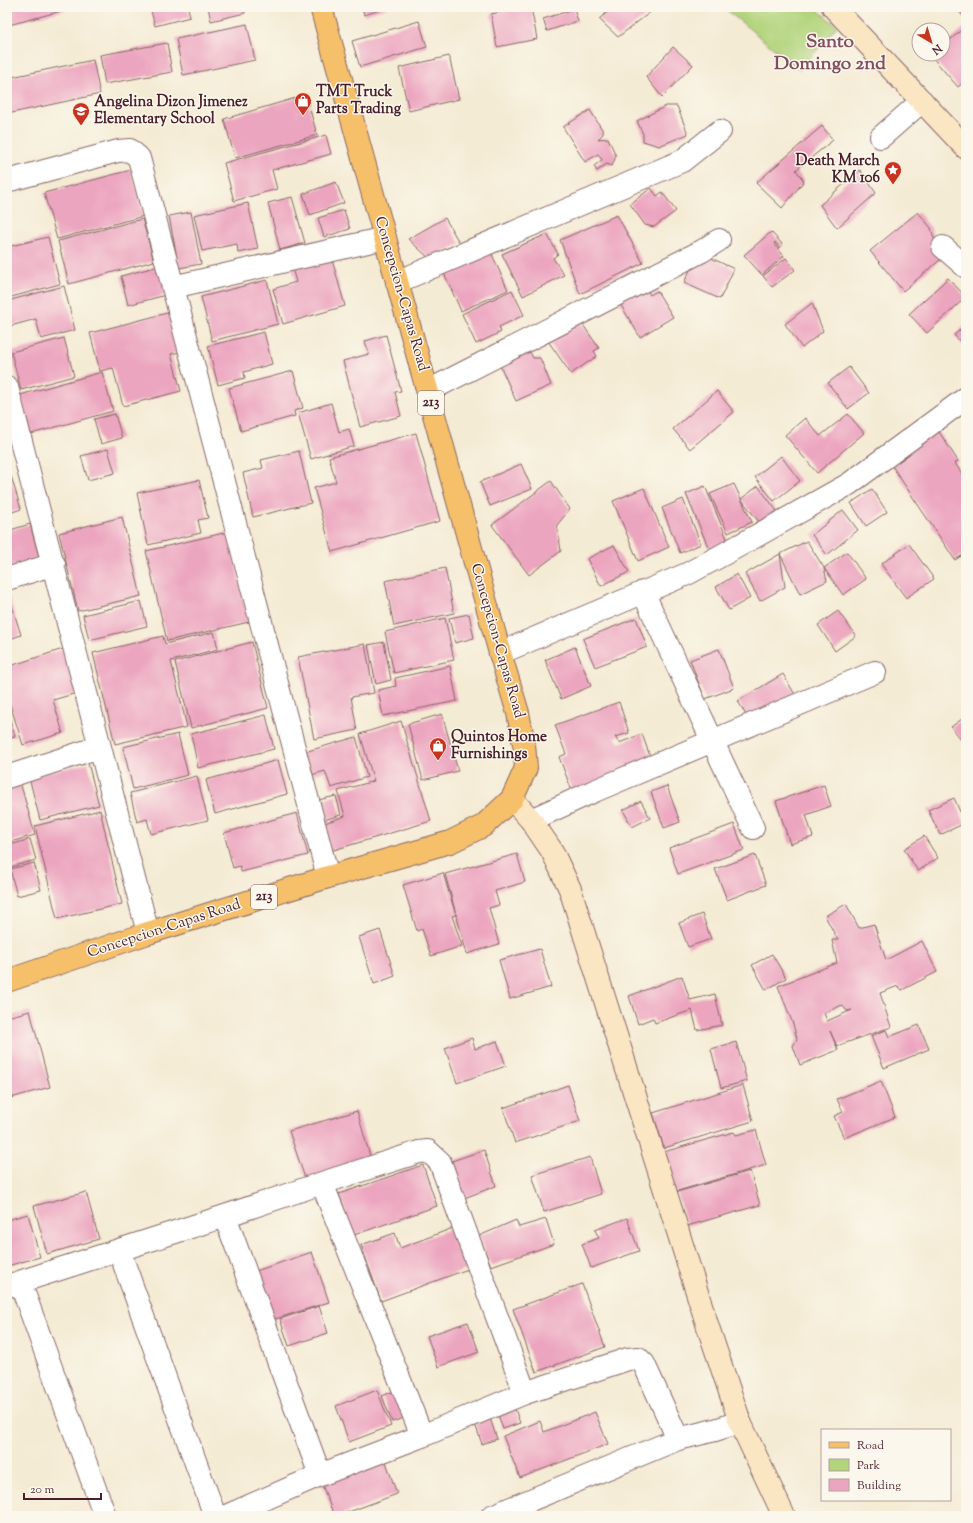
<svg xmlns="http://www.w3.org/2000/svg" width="973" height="1523" font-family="'Sorts Mill Goudy',serif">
<rect width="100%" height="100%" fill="#fbf7ec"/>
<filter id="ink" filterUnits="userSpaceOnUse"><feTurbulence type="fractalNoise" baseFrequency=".025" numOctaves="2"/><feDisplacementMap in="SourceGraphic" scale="8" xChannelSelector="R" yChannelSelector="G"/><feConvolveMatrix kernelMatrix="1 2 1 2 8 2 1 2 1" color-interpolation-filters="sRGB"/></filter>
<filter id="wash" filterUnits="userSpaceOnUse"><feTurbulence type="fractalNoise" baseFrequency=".012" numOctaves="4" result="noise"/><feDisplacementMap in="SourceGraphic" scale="16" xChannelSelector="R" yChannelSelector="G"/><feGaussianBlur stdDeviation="0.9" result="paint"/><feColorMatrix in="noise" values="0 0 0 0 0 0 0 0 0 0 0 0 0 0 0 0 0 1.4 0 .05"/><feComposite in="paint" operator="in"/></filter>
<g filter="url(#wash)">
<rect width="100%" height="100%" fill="#f4ebd4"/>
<path fill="#b2d47c" stroke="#7e7a54" d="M723,7H814L837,26L800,70Z"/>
<g id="blocks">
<path fill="#eca5bf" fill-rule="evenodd" d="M7,7H76L9,25L7,19Z
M150,7H188L190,17L155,26Z
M208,7H244L245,13L211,21Z
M362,7H390L364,15Z
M526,7H531L537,39L497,47L491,14Z
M614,7H657L618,37L599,19Z
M956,7H966V16L964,17Z
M574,9L578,21L547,31L543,19Z
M419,21L427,47L360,67L352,41Z
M247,24L255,60L183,75L176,39Z
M966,26V80L958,87L931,56L933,54H943V46Z
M167,43L172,72L105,84L100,55Z
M673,47L693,65L662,97L646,77Z
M449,56L459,99L409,111L399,68Z
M93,60L100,94L7,114V78Z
M306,95L317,135L235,158L224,119Z
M666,106H677L688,134L659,146L643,141V134L637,121Z
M590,110L603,131V134L598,139L608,138L616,156L612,166L607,164L597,171L594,166L602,160L598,154L585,162L563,127Z
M822,126L833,140L796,170L804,181L782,208L756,183Z
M326,135L331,154L272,170L277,189L234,201L224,163Z
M131,170L144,216L57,239L44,193Z
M860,170L876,193L837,228L820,205Z
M336,182L344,203L310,215L303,194Z
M651,188L657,196L662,192L676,211L654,227L645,225L630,204Z
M292,197L305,243L280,250L268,203Z
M248,203L258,249L238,253L237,244L202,251L194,215Z
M344,210L350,229L324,237L318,218Z
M191,212L201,264L179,268L169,216Z
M918,212L931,228L940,260L903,291L870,251Z
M617,215L643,263L580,294L560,240Z
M445,218L460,244L429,258L408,239Z
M142,219L154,261L69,284L58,241Z
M771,232L783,245L779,248L775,242L774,244L784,256L762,275L744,255Z
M547,234L558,254L553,258L564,275L523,296L502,254Z
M48,237L60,284L7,298V247Z
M490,250L508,290L461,311L443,271Z
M705,255L734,269L720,299L684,283L695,259Z
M331,256L345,306L283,324L273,289L296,282L292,268Z
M786,258L795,270L772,287L763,276Z
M159,266L166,295L128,305L121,276Z
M948,278L966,297L927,333L909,314Z
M267,280L278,324L212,341L201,297Z
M64,286L75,330L41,339L36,319L7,327V301Z
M645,286L650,295L657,291L673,317L640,337L619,302Z
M512,290L524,315L499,327L501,332L476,344L462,314Z
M812,303L823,331L802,348L785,324Z
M171,312L181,352L171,354L181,391L123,406L113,368L100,371L90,333Z
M581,322L599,348L594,351L597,356L571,374L546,338Z
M966,325V348L954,335Z
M264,332L272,364L244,372L245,378L218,385L208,346Z
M386,335L401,391L395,392L401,416L360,427L343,361L369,354L365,341Z
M64,338L74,376L21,390L11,352Z
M529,350L533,358H540L551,385L516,401L499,363Z
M849,367L869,393L848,409L828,383Z
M293,371L303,408L294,411L295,416L241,431L229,388Z
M102,372L113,411L31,434L20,395Z
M717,391L734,412L690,449L673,429Z
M331,403L339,432L349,429L354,446L311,459L298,413Z
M115,414L122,438L101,444L94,419Z
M848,414L864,433L817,473L785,435L805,418L820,436Z
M936,427L958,461L955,463L966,480V553L955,560L892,466L907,456L903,449Z
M416,433L440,521L332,552L314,488L336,482L329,457Z
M108,449L115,473L88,480L81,456Z
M299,451L311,503L253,517L243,473L263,468L261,460Z
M781,456L800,481L774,501L755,477Z
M521,464L532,489L490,506L480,482Z
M10,473L21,509L7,514V474Z
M199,480L208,518L198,520L201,533L148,545L137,493Z
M551,481L570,509L557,525L561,551L529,575L492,525Z
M734,484L752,522L728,533L710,494Z
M705,486L728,541L709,549L686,494Z
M758,486L780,515L760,523L741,499Z
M644,488L669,547L638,561L613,501Z
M872,489L887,512L866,526L851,503Z
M683,499L701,544L680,553L662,508Z
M843,510L858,530L827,555L812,535Z
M122,517L141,596L78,611L59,533Z
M30,524L39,557L7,567V531Z
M228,532L249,622L167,641L146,551Z
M807,541L824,568L827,581L800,594L780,554Z
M909,544L934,579L906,598L881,564Z
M614,545L629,572L601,586L587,559Z
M847,552L866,579L843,595L824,568Z
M780,554L785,587L760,601L745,574Z
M445,568L454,613L394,626L385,581Z
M737,574L750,598L729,610L716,587Z
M9,596L21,635L7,640V597Z
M141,601L147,626L89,640L83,615Z
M838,611L856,636L835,651L818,625Z
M469,614L474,638L455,643L449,618Z
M445,618L454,660L394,673L385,632Z
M636,618L647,647L595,667L583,639Z
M214,632L218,649L171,661L187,727L115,744L93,653L163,636L165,644Z
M252,642L268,708L191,728L175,662Z
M384,642L391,680L376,684L368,645Z
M365,644L374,693L351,697L357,730L314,739L298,657Z
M575,647L591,686L561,699L545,660Z
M66,648L80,692L53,700L63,733L23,745L7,695V667Z
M719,649L734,688L705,699L690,660Z
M450,666L457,701L383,716L378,690L396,686L395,678Z
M783,674L797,698L751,724L738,701Z
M619,702L629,733L615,737L619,743L642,734L652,762L572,791L559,757L566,754L555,725Z
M7,710L15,736L7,738Z
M442,714L458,771L423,780L408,724Z
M266,715L274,749L198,768L191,734Z
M966,716V739L963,742L951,727Z
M401,721L431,821L327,852L319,825L345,816L338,791L374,781L360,734Z
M178,734L188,775L133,789L123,747Z
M356,737L367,777L331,788L325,771L308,776L301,753Z
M278,760L287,794L215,814L206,780Z
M88,763L99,805L40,820L29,777Z
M197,776L208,820L151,834L147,819L137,822L130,793Z
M20,782L35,835L7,843V785Z
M824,785L831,806L806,815L813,837L790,844L776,801Z
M667,786L680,822L664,828L651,792Z
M336,796L341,815L323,820L318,800Z
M954,798L965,823L940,835L928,810Z
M641,801L650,818L632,827L623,810Z
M100,810L122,904L57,919L35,826Z
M297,813L308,855L241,872L240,866L233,868L224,833Z
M734,824L744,850L678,874L669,848Z
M924,836L938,858L918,871L904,849Z
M30,839L36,860L7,868V846Z
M517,854L525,882L495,891L499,905L489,908L499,944L467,954L445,874Z
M755,855L766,885L727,900L715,869Z
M34,863L41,890L17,896L10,869Z
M443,873L456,915L452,916L462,946L431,956L422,929L417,931L403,885Z
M846,904L859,928L874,924L886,960L922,941L937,972L902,990L898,986L880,993L891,1027L837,1046L830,1031L838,1050L800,1065L793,1046L797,1039L793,1024L778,986L837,963L832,940H838L825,916ZM842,1005L847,1011L852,1010L827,1021L824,1013Z
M702,914L711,939L688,947L679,923Z
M380,930L395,976L374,984L359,937Z
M540,949L551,987L510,999L499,960Z
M772,954L786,978L766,990L752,965Z
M682,976L690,1000L715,994L722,1025L697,1030L692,1010L655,1023L653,1018L638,1024L629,996Z
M30,1011L50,1087L7,1099V1017Z
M919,1025L929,1049L884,1068L871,1036L886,1030L889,1037Z
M472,1038L475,1049L497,1041L506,1066L457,1083L445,1048Z
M736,1042L747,1081L721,1088L711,1049Z
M881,1081L895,1117L844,1138L834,1116L843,1112L837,1099Z
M568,1085L580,1121L515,1143L503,1108Z
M743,1085L753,1121L664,1148L653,1113Z
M357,1111L372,1163L307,1184L289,1131Z
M756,1130L766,1165L671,1193L660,1153L734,1132L736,1135Z
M484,1150L496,1186L459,1200L446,1163Z
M590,1157L601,1194L544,1212L532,1175Z
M423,1165L437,1206L354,1235L339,1194Z
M750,1171L760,1205L687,1226L677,1192Z
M86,1192L99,1239L47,1254L34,1206Z
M28,1214L40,1257L7,1266V1220Z
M627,1218L639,1251L591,1268L582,1244L599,1238L595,1230Z
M546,1219L554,1244L491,1266L479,1236L516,1220L519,1227Z
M453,1228L468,1269L381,1301L361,1245L395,1233L400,1248Z
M312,1252L329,1302L272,1320L256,1271Z
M582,1284L605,1347L536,1372L513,1309Z
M319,1306L328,1333L289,1346L280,1319Z
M468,1322L479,1352L438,1367L427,1336Z
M377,1390L391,1426L349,1442L336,1406Z
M397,1390L407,1417L392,1422L382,1396Z
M514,1406L520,1423L503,1429L497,1412Z
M595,1412L608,1444L520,1478L503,1436L540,1421L544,1432Z
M490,1418L497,1439L482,1444L475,1424Z
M385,1459L397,1494L338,1516H334L321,1482Z"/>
</g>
</g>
<g filter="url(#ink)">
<use href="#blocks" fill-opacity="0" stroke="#866666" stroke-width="1"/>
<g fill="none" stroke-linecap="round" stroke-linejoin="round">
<g stroke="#866666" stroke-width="24">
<path id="street" d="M881,137L922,101
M7,181L118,151L130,150L139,158L328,877
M943,247L966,267
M397,282L682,161L720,131
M173,287L385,238
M7,387C55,569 100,751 148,933
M428,391L702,251L719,240
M7,579L54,564
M643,592L753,828
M500,653L687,574L724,554L849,484L966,398
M7,777L99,747
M531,820L592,792L875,672
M322,1183L422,1436
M225,1216L320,1475
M119,1250L215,1516
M20,1282L105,1516
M7,1286L225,1216L322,1183L419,1152L428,1151L440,1162L525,1393
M226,1516L320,1475L422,1436L525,1393L628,1359L638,1358L644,1364L678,1439
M492,1516L678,1439L715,1430L740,1422"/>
</g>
<g stroke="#866666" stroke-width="24">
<path id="secondary" d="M833,7L966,148
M512,799L531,820L552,851L570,889L708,1327L740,1422L784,1516"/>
</g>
<g stroke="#866666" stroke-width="24">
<path id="primary" d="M7,981L148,933L328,877L450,842L483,826L512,799L526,768L524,744L518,713L500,653L321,7"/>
</g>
<use href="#street" stroke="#fff" stroke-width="22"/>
<use href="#secondary" stroke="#fbe6c4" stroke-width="22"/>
<use href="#primary" stroke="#f6c06b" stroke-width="22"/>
</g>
</g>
<defs>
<g id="shop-pin" transform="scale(0.9)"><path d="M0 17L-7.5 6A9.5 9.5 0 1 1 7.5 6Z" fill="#c8321e" stroke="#fbf7ec"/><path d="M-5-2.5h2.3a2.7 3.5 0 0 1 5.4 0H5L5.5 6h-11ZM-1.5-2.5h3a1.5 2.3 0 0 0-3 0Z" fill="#fff"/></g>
<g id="school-pin" transform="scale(0.9)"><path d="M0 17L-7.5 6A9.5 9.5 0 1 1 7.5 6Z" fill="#c8321e" stroke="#fbf7ec"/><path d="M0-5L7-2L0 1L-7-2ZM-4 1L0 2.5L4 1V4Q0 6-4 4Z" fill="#fff"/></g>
<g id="sight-pin" transform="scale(0.9)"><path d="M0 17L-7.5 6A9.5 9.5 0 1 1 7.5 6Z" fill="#c8321e" stroke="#fbf7ec"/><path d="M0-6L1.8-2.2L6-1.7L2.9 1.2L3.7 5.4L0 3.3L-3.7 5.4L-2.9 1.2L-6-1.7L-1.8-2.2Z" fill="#fff"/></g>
</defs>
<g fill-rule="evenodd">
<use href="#shop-pin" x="303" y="101"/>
<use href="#school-pin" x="81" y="111"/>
<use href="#sight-pin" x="893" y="170"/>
<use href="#shop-pin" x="438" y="746"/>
</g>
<g text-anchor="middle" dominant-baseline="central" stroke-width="3" stroke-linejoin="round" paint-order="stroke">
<g fill="#fbf7ec" stroke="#7f6065" stroke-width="1">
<rect x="418" y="391" width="26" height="24" rx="3"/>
<rect x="251" y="885" width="26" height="24" rx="3"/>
</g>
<g font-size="14" font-weight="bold" fill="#4a1f2b">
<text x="431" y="403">213</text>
<text x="264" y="897">213</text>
</g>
<g font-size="15" font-weight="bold" fill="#4a1f2b" stroke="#fbf7ec" text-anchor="start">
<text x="316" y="92">TMT Truck<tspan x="316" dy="17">Parts Trading</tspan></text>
<text x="94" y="102">Angelina Dizon Jimenez<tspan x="94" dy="17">Elementary School</tspan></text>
<text x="880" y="161" text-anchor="end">Death March<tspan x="880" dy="17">KM 106</tspan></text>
<text x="451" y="737">Quintos Home<tspan x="451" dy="17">Furnishings</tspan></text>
</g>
<g font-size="15" fill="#4a1f2b" stroke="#fbf7ec">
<text transform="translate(401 294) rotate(74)">Concepcion-Capas Road</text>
<text transform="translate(497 641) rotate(74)">Concepcion-Capas Road</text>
<text transform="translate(164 929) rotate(-18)">Concepcion-Capas Road</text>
</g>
<g font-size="19" font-weight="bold" fill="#834e5f" stroke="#fbf7ec">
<text x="830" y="42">Santo<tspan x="830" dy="22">Domingo 2nd</tspan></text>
</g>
</g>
<rect width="973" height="1523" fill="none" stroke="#fbf7ec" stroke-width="24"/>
<rect x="821" y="1429" width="130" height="72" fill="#fbf7ec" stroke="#b4a19f"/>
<rect x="829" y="1442" width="20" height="6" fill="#f6c06b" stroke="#b4a19f"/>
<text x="857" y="1449" font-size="12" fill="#4a1f2b">Road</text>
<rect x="829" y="1459" width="20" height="12" fill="#b2d47c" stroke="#b4a19f"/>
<text x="857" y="1469" font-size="12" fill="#4a1f2b">Park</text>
<rect x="829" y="1479" width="20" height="12" fill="#eca5bf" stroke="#b4a19f"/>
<text x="857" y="1489" font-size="12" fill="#4a1f2b">Building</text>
<g transform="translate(931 42) rotate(142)"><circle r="19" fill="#fbf7ec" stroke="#b4a19f"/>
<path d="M0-3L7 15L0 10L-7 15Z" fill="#c8321e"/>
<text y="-6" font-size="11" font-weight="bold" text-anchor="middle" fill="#4a1f2b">N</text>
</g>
<path d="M24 1493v6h77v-6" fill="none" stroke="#4a1f2b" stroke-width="2"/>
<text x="30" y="1493" font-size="12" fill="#4a1f2b" stroke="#fbf7ec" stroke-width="3" paint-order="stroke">20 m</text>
</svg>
